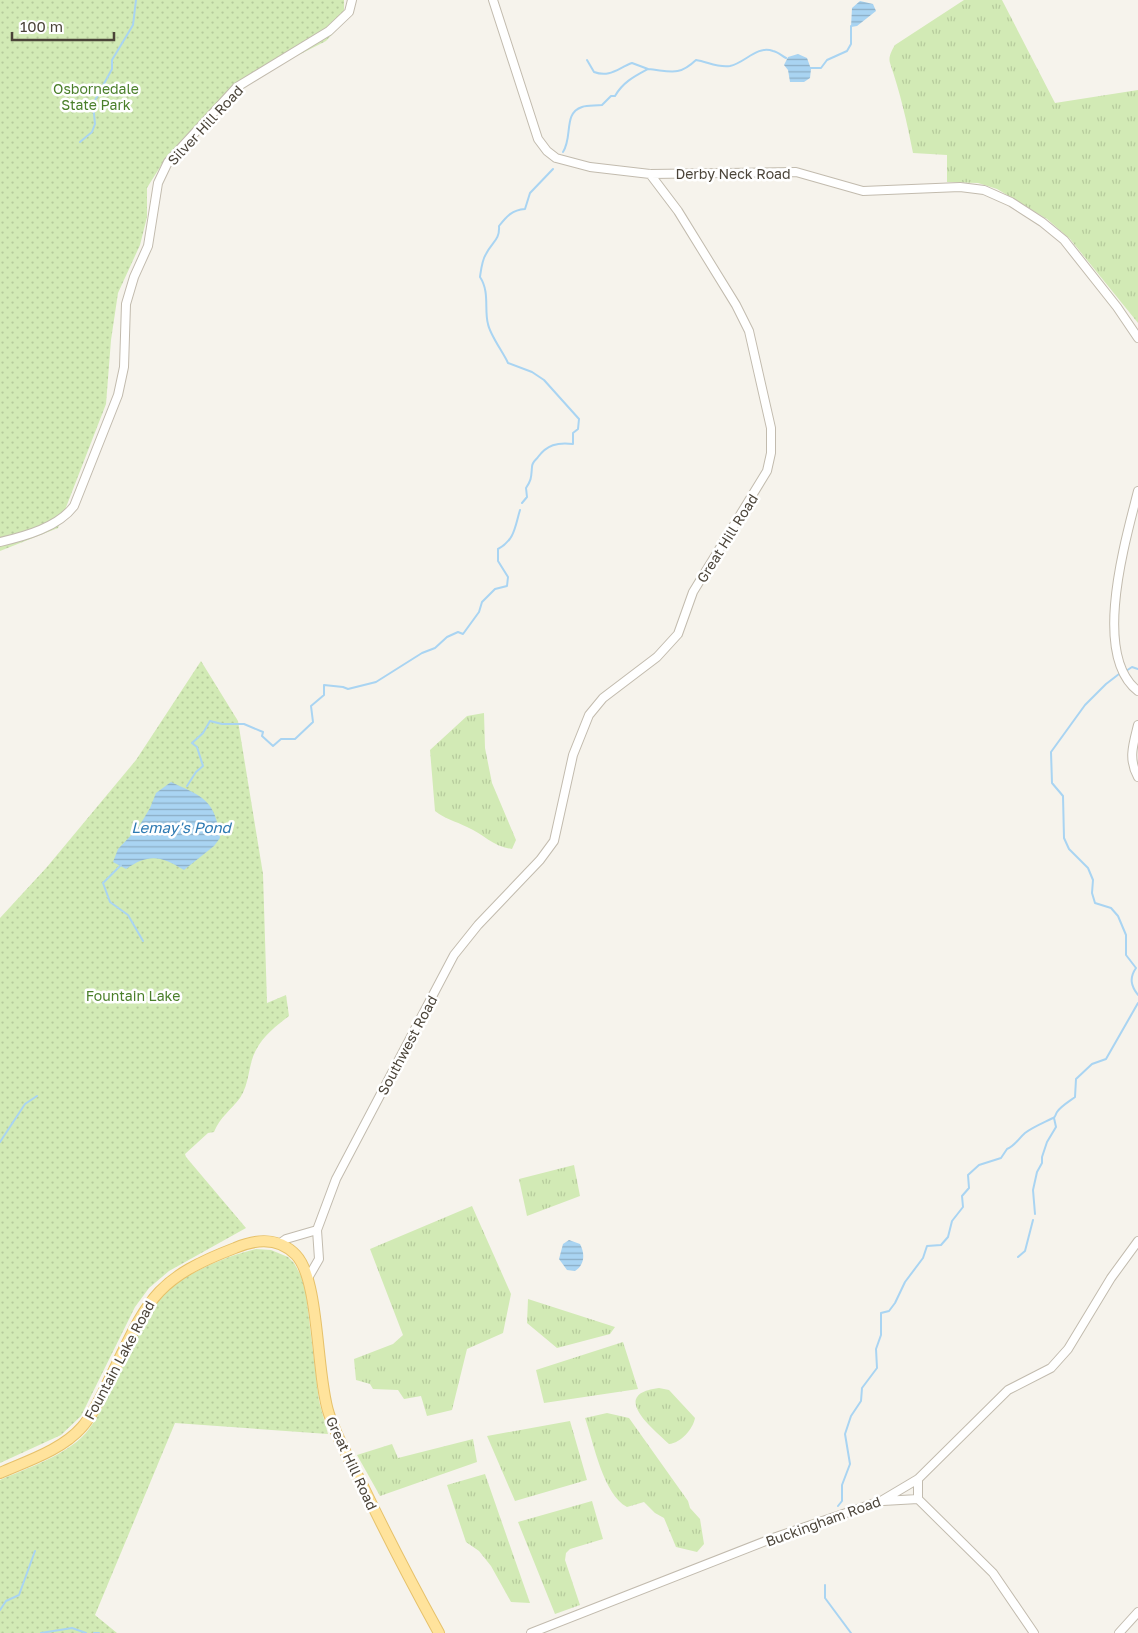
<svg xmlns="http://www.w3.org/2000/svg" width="1138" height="1633" font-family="'Golos Text',sans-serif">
<defs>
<pattern id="grass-tufts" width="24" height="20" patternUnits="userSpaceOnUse" patternTransform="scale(1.25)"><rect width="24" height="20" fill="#d2eab5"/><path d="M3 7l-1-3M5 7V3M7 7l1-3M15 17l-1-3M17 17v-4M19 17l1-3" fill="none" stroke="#b6ca9c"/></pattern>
<pattern id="park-dots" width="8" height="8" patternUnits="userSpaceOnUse" patternTransform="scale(1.25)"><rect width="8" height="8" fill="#d2eab5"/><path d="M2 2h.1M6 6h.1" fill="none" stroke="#b6ca9c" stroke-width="1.8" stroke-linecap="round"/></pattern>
<pattern id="water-rules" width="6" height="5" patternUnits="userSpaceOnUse" patternTransform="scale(1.25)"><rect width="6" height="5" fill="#a9d4f2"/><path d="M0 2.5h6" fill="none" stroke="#8caec5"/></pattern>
</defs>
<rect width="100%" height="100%" fill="#f6f3ec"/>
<path fill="url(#grass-tufts)" d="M964,0H1002L1055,103L1138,90V323L1070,239L1047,219L997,189L978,183L947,182V155L913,153C907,122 900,92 890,63C888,57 892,50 895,45Z
M484,713L485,748L492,783L516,840L512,849C494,847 483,834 467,827C455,821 445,819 435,811L430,750L467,716Z
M574,1165L580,1196L527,1216L519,1179Z
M472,1206L511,1294L503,1333L467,1349L452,1410L427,1416L421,1396L404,1399L398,1390L373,1389L370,1384L356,1380L354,1359L393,1344L403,1335L370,1249Z
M528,1299L615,1327L610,1334L557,1348L527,1323Z
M623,1342L638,1389L544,1403L536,1370Z
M659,1388L669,1390L695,1418C693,1429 681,1443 669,1444C652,1428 609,1394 659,1388Z
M607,1413L629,1418L688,1501L690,1508L700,1519L704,1544L697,1552L676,1547L664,1518L655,1513L644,1502L627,1507C603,1494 594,1444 585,1418Z
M570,1421L587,1480L515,1501L487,1436Z
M473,1439L477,1462L380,1496L357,1455L392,1444L398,1458Z
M485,1474L530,1603L511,1602L491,1566L479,1551L466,1542L447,1485Z
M592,1501L603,1539L570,1549L566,1553L565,1560L580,1605L555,1614L518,1522Z"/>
<path fill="url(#park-dots)" d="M0,0H344V22L326,41L277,66L229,95L162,164L150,183L147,188V217L140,245L118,293L111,340L106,404L58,528L0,551Z
M201,661L238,721L263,874L267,1003L286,995L289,1016C277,1025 263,1036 256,1050C248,1064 250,1083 240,1098C231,1110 220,1117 214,1132L208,1133L185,1154L186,1157L246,1228L169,1271L149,1288L135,1307L81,1416L61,1435L0,1463V918L47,867L136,760Z
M256,1249L271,1250L288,1257L294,1263L301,1276L306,1294L319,1401L328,1434L175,1423L95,1615L117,1633H0V1480C27,1468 59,1458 81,1438C94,1426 101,1408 110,1393C126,1364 134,1331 154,1304C173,1278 225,1256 256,1249Z"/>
<path fill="url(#water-rules)" d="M860,1L873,4L876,11L857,26L851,27L852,8Z
M798,54L807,58L811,69L810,78L804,82H790L788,70L784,65L788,57Z
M171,782C204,797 215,800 220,838L214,846L184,870C161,856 149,853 126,869L113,862L118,849L138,828L150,808L156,793Z
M569,1240L580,1244C585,1253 585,1265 575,1271L567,1270L559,1259L563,1244Z"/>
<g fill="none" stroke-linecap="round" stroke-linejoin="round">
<path stroke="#a9d4f2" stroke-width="2" d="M587,60L594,72C610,78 618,68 632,63L648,69
M809,68H821L827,60L847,51L851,44V26
M80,142L92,132L95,124L93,104L112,69V60L133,25L136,0
M563,152C573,137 563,113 582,107C588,105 595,106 602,105L611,96H615C623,82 635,76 648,69C670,71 678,77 696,60C708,62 718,68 730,66C745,63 757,45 773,51C778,52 782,56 786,58
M522,503L527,497L526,488C532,479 531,477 532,467C532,462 536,460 538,457C547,445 557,442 573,444V433L578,429L579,419L544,380L532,372L508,363C503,352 490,335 488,324C484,310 490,292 480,277C481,270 482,260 486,254C492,242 500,240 499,226C507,216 512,210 525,209L530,193L553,169
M1126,671L1132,667L1138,669
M1119,674L1106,684L1085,705L1051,752L1052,783L1063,796L1064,838L1069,849L1088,868L1093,880L1092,893L1095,903L1111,908L1118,916L1126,935V955L1136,968C1129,978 1131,986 1138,995
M187,786L196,772L203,766L197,747L192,743L203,733L210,721L222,724H244L263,732L262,736L273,746L281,739H295L313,722L311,706L324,695V685L343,687L348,689L376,682L422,653L435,648L447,637L458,632L463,634L479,612L482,602L495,589L507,586L508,577L498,561V549C515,540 515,526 520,510
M121,865L103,883L110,902L128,915L143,941
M0,1142L25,1104L37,1096
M1035,1214L1033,1190L1037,1172L1042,1163V1157L1047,1142L1056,1127L1054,1118
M1018,1257L1025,1251L1033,1220
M838,1506L842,1501V1485L850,1464L845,1434L851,1416L861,1401L862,1388L877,1368L876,1349L881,1335V1313L889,1311L895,1303L905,1282L923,1258L927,1246L941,1245L948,1237L952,1221L963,1207L962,1196L969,1188L968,1175L979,1165L1001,1158L1007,1149C1015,1146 1019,1138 1025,1133C1033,1127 1043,1123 1053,1118C1056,1117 1055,1115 1057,1112C1061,1106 1070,1101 1075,1097L1076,1079L1092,1064L1106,1059L1138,1003
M825,1585V1598L851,1633
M0,1610L6,1601L19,1595L35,1551
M41,1633L72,1628L86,1633
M94,1633H99"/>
<g stroke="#c2bbae" stroke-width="10">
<path id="minor" d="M493,0L538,139L547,151L556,158L590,167L650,174L796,172L863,191L960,187L984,190L1011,202L1042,222L1064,240L1117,307L1138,338
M1138,491C1126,539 1091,655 1138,691
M0,542C26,536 58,527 74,506L118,395L124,367L126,304L134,277L148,246L158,183L168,162L237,87L329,31L349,12L352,0
M1138,725C1133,745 1128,759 1138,777
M279,1244L286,1239L317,1230
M308,1278L319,1259L317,1230L336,1179L454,955L478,925L540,860L554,841L573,755L589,715L603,698L657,657L678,634L693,592L767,471L771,453V428L749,331L736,305L678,211L650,174
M918,1479V1499L993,1573L1034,1633
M883,1501L918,1499
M531,1633L776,1537L881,1501L918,1479L1008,1390L1051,1368L1068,1349L1111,1278L1138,1241
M1119,1633L1138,1612"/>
</g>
<g stroke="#e6c16a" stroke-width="12">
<path id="major" d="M0,1473C27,1461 62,1450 82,1427C95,1412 103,1392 112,1374C148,1300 154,1279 235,1248C256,1239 279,1237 296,1255C320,1280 316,1376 329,1414C337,1438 350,1461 362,1484C386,1534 412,1584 439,1633"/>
</g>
<use href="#minor" stroke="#fff" stroke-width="8"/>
<use href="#major" stroke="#ffe39c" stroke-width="10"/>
</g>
<g text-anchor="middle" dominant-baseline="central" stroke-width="5" stroke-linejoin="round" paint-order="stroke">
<g font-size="14" fill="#4a7f2a" stroke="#fff">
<text x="96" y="88">Osbornedale<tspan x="96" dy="16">State Park</tspan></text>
<text x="133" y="995">Fountain Lake</text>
</g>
<g font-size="14" fill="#4b4439" stroke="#fff">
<text transform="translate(205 125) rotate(-47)">Silver Hill Road</text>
<text x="733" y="173">Derby Neck Road</text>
<text transform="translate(727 538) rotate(-58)">Great Hill Road</text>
<text transform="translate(407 1045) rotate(-62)">Southwest Road</text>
<text transform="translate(119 1360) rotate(-62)">Fountain Lake Road</text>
<text transform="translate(352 1463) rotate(65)">Great Hill Road</text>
<text transform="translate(823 1521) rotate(-20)">Buckingham Road</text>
</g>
<g font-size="15" font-style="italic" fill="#2e7ab2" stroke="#fff">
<text x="181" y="827">Lemay's Pond</text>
</g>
</g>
<path d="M12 32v8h102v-8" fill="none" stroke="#4b4439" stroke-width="2.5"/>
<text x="20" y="32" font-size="15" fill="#4b4439" stroke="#ffffff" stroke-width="4" paint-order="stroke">100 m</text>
</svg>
